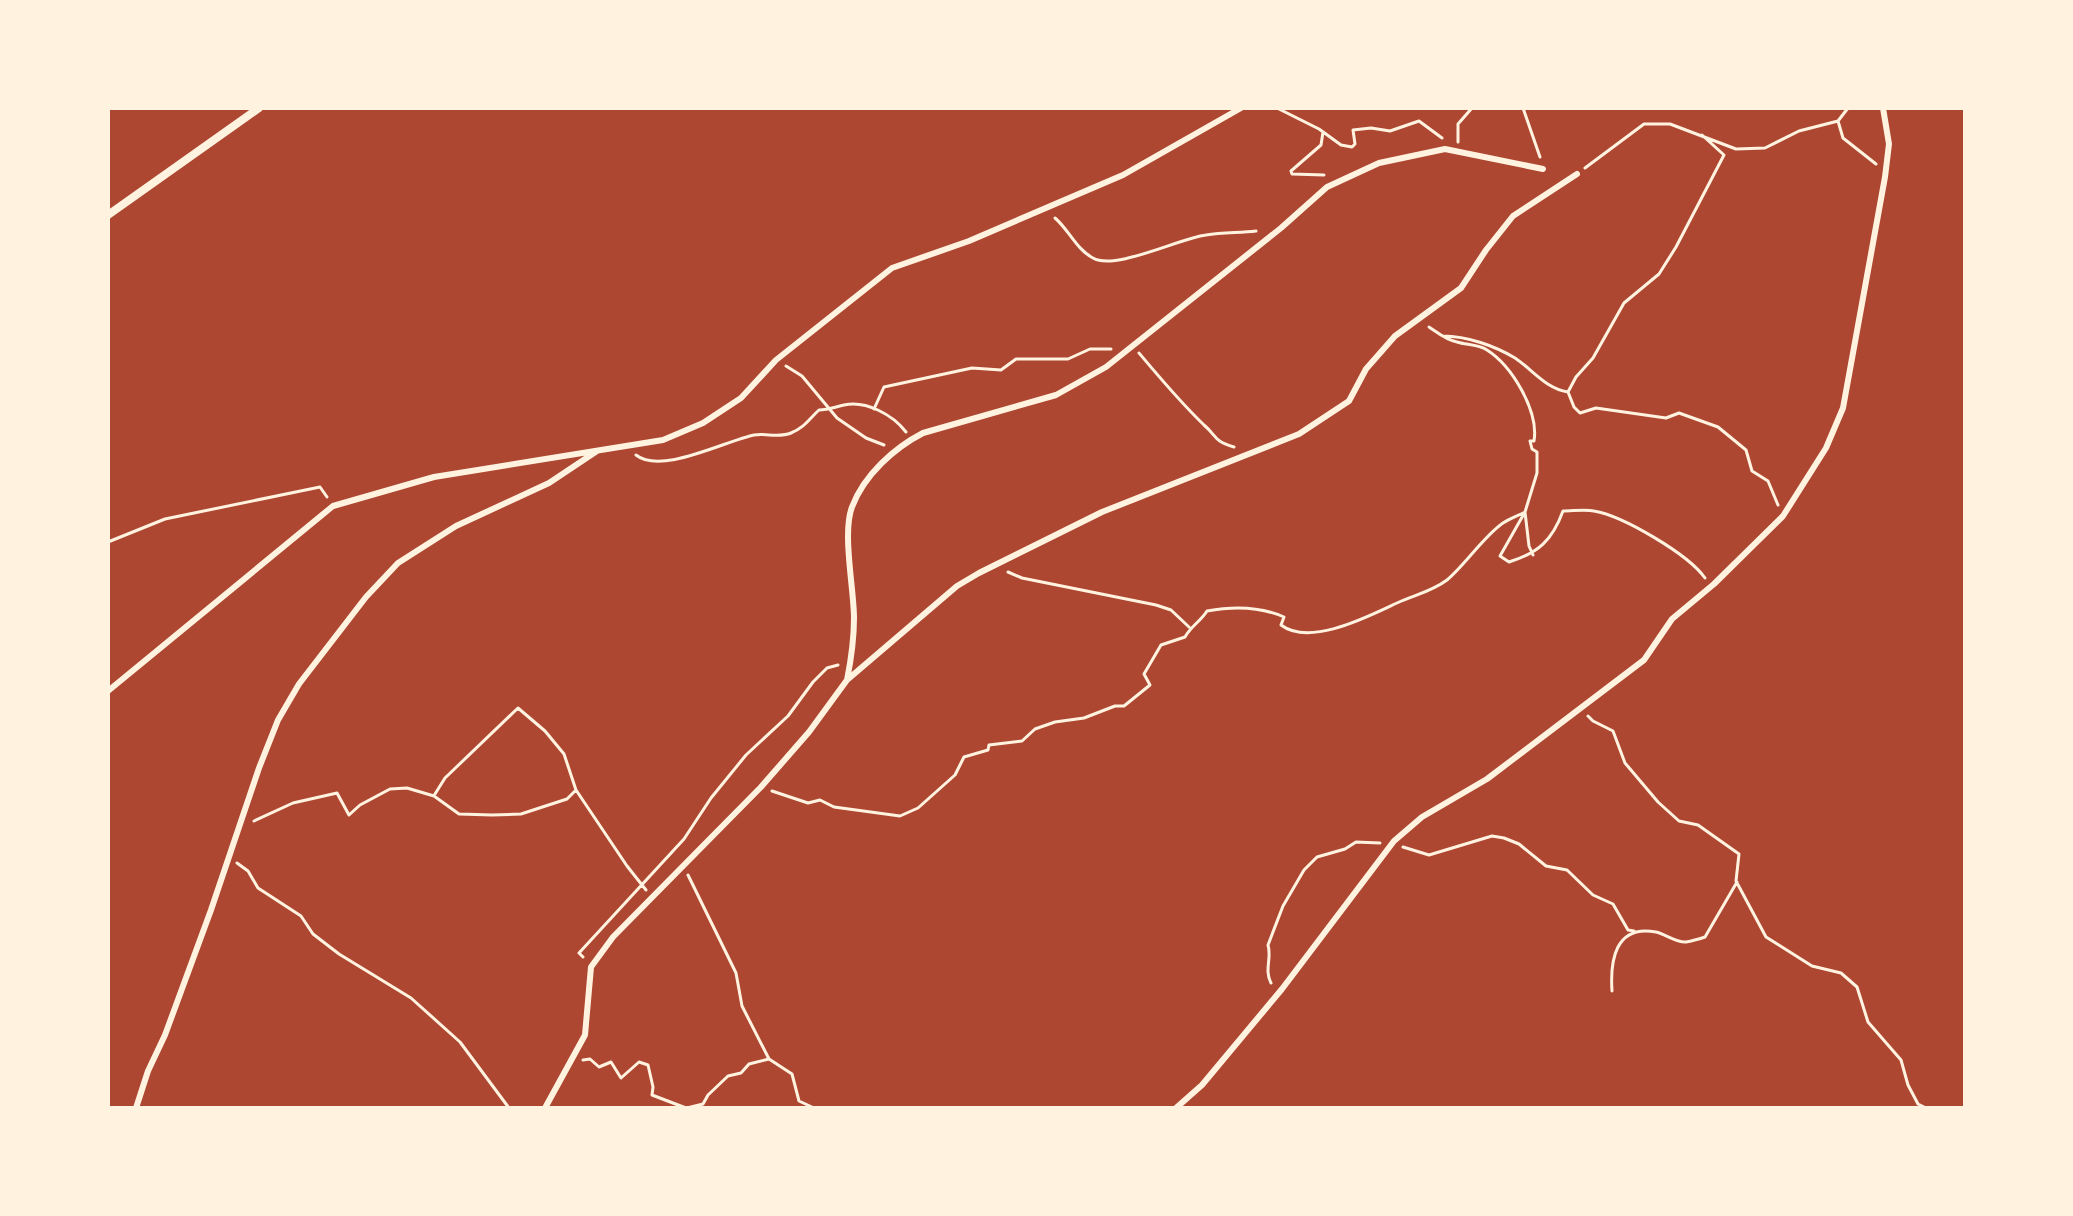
<svg xmlns="http://www.w3.org/2000/svg" width="2073" height="1216" font-family="Overpass,sans-serif">
<rect width="100%" height="100%" fill="#c8553d"/>
<path fill="#ae4732" d="M108,108H1965V1108H108Z"/>
<g fill="none" stroke-linecap="round" stroke-linejoin="round">
<path stroke="#fff3e0" stroke-width="3" d="M1277,108L1319,129L1341,145L1352,147L1355,144L1353,130L1371,128L1390,131L1419,121L1442,138
M1523,108L1540,157
M1838,121L1843,138L1876,164
M1323,132L1321,145L1291,171L1292,174L1324,175
M1458,142V124L1472,108
M1585,168L1644,124H1670L1736,149L1765,148L1799,131L1838,121L1848,108
M1055,218C1069,230 1076,249 1093,258C1115,271 1180,238 1206,235C1223,232 1240,233 1256,231
M1443,336C1467,336 1495,346 1515,358C1533,370 1545,388 1568,392L1576,377L1593,358L1624,303L1659,274L1676,247L1724,155L1702,135
M1139,353C1160,378 1180,402 1204,425C1218,437 1213,441 1234,447
M786,366L802,376L837,418L866,438L884,445
M1568,392L1574,407L1580,413L1596,408L1666,418L1679,413L1718,427L1746,450L1752,471L1768,481L1778,505
M874,409L884,387L972,368L1001,370L1016,359H1068L1090,349H1111
M636,455C661,475 725,441 754,435C766,433 779,438 791,433C804,428 809,419 819,410C828,410 835,407 844,405C866,400 893,415 906,432
M108,542L165,519L320,487L327,497
M1533,555L1529,546L1525,512L1500,556L1509,562C1538,553 1552,541 1563,511C1573,511 1585,509 1594,511C1623,516 1688,554 1705,578
M1008,572L1022,578L1156,605L1171,610L1189,627
M1588,716L1593,721L1613,731L1625,763L1658,802L1679,821L1698,825L1739,854L1736,881L1766,937L1812,966L1841,973L1857,987L1868,1022L1901,1060L1908,1085L1918,1104L1926,1108
M772,791L808,803L820,800L834,807L900,816L918,808L955,775L964,757L988,750L989,745L1022,741L1035,729L1055,722L1084,718L1115,706H1124L1150,685L1144,674L1161,645L1185,637C1191,626 1201,621 1207,611C1234,606 1259,606 1284,617L1281,625C1310,647 1369,616 1397,603C1414,595 1431,592 1447,580C1465,565 1484,536 1503,523C1509,519 1517,516 1525,512L1537,473V452L1532,449L1530,441H1534C1539,411 1512,366 1487,350C1478,344 1466,345 1457,342C1446,340 1438,333 1429,327
M435,794L445,778L518,708L545,731L564,754L576,790
M254,821L293,803L337,793L349,815L360,805L390,789L407,788L434,796L459,814L492,815L521,814L567,799L576,790L627,866L646,890
M1403,847L1429,855L1492,836L1504,838L1519,844L1546,866L1567,870L1593,895L1613,904L1628,930L1634,931
M237,863L248,871L258,888L301,916L313,934L339,954L411,998L460,1042L509,1108
M688,875L736,973L742,1006L769,1059
M583,957L579,953L684,839L711,798L746,755L788,716L813,682L827,668L838,665
M1271,983C1264,970 1272,958 1268,945L1283,906L1304,870L1317,857L1345,849L1356,842L1380,843
M1612,991C1610,961 1615,924 1656,932C1665,934 1677,943 1686,942C1692,941 1699,939 1705,937L1737,882
M583,1060L590,1059L599,1067L611,1062L621,1078L639,1062L648,1065L653,1087L652,1095L686,1108
M687,1108L703,1104L708,1095L728,1076L741,1073L749,1064L769,1059L792,1074L799,1101L814,1108"/>
<path stroke="#fff3e0" stroke-width="6" d="M847,680C851,660 854,638 854,618C854,589 842,533 852,507C864,475 894,448 923,433L1056,395L1106,367L1281,228L1327,187L1379,163L1445,149L1543,169
M108,691L333,506L434,477L663,440L703,423L741,398L776,360L892,268L969,241L1123,175L1241,108
M136,1108L148,1071L165,1035L211,910L259,768L278,720L299,684L366,597L398,563L456,526L549,483L597,451
M545,1108L585,1035L591,967L613,937L761,787L809,732L847,680L957,586L979,573L1102,512L1299,434L1349,401L1366,369L1395,336L1461,288L1486,250L1513,216L1577,174
M1176,1108L1202,1085L1282,989L1394,841L1422,817L1487,779L1644,660L1672,619L1714,584L1783,516L1826,448L1843,408L1885,177L1889,144L1883,108"/>
<path stroke="#fff3e0" stroke-width="8" d="M108,215L259,108"/>
</g>
<rect width="2073" height="1216" fill="none" stroke="#fff3e0" stroke-width="220"/>
</svg>
